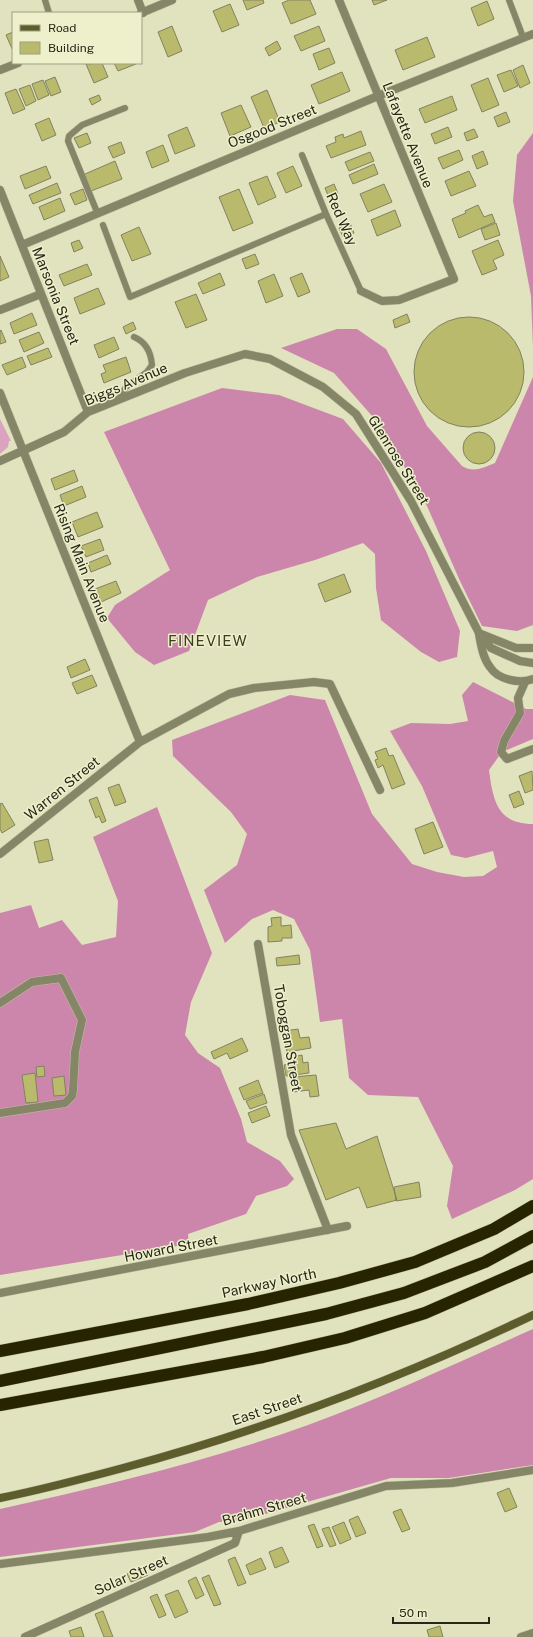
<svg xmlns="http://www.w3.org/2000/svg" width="533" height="1637" font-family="'Public Sans',sans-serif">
<rect width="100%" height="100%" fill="#e1e2be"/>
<path fill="#dca3c1" d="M0,419L11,441H9L8,447L0,454Z"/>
<path fill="#cc86ac" d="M533,133V347L531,296L513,201L517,155Z
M337,329H357L386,349L427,426L462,466C473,473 483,468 495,463L533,377V625L517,631L482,626L460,581L427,506L381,426L334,373L281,348Z
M222,388L279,395L343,419L381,463L426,551L460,631L457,657L439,662L421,652L381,620L376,588L375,554L363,543L315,560L257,577L208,600L189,651L154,665L135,652L107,618L115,605L170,570L104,432Z
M473,682L526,709H533V739L502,752L489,770C493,800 497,824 533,824V1179L515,1190L452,1219L447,1206L453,1166L418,1097L368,1095L349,1078L342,1019L320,1022L310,950L294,919L273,910L252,919L225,943L204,890L237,865L247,834L231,812L173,756L172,740L290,695L325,700L372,814L412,864L437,872L464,877L483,876L497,867L493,851L466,858L451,855L422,786L390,731L411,723L450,724L468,721L462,695Z
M157,807L212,953L191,1002L185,1035L198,1053L220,1068L241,1119L247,1142L280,1161L294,1179L287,1186L256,1196L246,1214L188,1234L189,1244L0,1275V913L31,905L39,928L62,920L82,945L116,937L118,901L93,837Z
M533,1329V1465L449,1478H391L244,1520L219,1522L195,1532L0,1557V1509C104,1486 208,1461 308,1425C385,1397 459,1362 533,1329Z"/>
<path fill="#baba6d" stroke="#828261" d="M243,0H263L264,3L247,10Z
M289,0H310L316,14L291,24L282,3Z
M372,0H387L374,5Z
M487,1L494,19L478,26L471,8Z
M230,4L239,25L222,32L213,11Z
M172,26L182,51L168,57L158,32Z
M319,26L325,41L301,51L294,36Z
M13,32V51L6,35Z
M427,37L435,57L403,70L395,50Z
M277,41L281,49L269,56L265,48Z
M329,48L335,63L319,70L313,54Z
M102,63L108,77L94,83L86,64Z
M114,63H135L136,64L118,71Z
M523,65L530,83L520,88L513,70Z
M511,70L518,86L504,92L497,75Z
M342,72L350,91L319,104L311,85Z
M55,77L61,92L51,96L45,81Z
M488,78L499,105L482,112L471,85Z
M43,80L49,95L38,100L32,84Z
M30,85L36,101L26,106L19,89Z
M16,89L25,109L13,114L5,93Z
M267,90L280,122L264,128L251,97Z
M99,95L101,100L92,105L89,99Z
M452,96L457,110L425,123L419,109Z
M241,105L251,127L230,136L221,113Z
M506,112L510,122L498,127L494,117Z
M49,118L56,135L42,141L35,124Z
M187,127L195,146L175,154L168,135Z
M448,127L452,137L435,144L431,134Z
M474,129L478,137L467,141L464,133Z
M361,131L366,145L331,158L326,146L336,142L335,137L343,134L344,138Z
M87,133L91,143L79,148L74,138Z
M121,142L125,153L113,158L108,147Z
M163,145L169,161L152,168L146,152Z
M459,150L463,160L443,169L438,158Z
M483,151L488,164L477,169L472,156Z
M370,152L374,161L349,171L345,162Z
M115,161L122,179L91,191L85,174Z
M374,164L378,174L353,184L349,175Z
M46,166L51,178L25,189L20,176Z
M293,166L302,186L286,193L277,173Z
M469,171L476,186L451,196L445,181Z
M267,176L276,197L258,205L249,183Z
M57,183L61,193L33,204L29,195Z
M334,184L338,194L329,198L325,188Z
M384,184L392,202L368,212L360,194Z
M83,189L87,200L75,205L70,194Z
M239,189L253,223L233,231L219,197Z
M60,198L65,211L44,220L39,207Z
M478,205L484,217L492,214L495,222L459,238L452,219L466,213L465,211Z
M395,210L401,226L377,236L371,220Z
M350,223L354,233L343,237L339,228Z
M496,223L500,235L485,240L481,229Z
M139,227L151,254L132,261L121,235Z
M79,240L83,248L74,252L71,243Z
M498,240L504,255L493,260L497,269L482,275L472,251Z
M255,254L259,264L246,269L242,259Z
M0,256L9,277L0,281Z
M87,264L92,275L64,286L59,275Z
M220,273L225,285L203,294L198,283Z
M302,273L310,292L298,297L290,278Z
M274,274L283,296L266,303L258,281Z
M98,288L105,304L80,314L74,298Z
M196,294L207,320L186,328L175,302Z
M32,313L37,325L14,334L10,323Z
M407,314L410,322L395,328L393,320Z
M414 372a55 55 0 1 1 110 0a55 55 0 1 1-110 0Z
M133,322L136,329L126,334L123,327Z
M1,330L6,342L0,344V331Z
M39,332L44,343L24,352L19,340Z
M114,337L119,349L99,358L94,345Z
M48,348L52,357L31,365L27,356Z
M22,357L26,367L7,375L2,365Z
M126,357L131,372L104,383L101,374L106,372L103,365Z
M463 448a16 16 0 1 1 32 0a16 16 0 1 1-32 0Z
M74,470L78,481L55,490L51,479Z
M82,486L86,497L64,506L60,495Z
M97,512L103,527L78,537L72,522Z
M100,539L104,550L86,557L81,546Z
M107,555L111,564L91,572L88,563Z
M344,574L351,592L325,602L318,584Z
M116,581L121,593L101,602L95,589Z
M85,659L90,670L71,678L67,667Z
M92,675L97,686L77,694L72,683Z
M386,748L389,756L393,755L405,784L392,789L383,765L378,768L375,760L378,759L375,752Z
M532,771L533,790L525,793L519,776Z
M119,784L126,802L115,806L108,788Z
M519,791L524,804L514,808L509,795Z
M97,797L106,821L102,823L99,816L96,818L89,800Z
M2,803L15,825L2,833L0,829V804Z
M433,822L443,847L424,854L415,829Z
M48,839L53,860L39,863L34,842Z
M281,917V926L291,925L292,938H282V941L268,942V927L272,926L271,918Z
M299,955L300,964L277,966L276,958Z
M298,1029L300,1038L309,1037L311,1048L287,1052L284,1031Z
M242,1038L248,1051L230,1059L227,1053L214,1059L211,1052Z
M302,1055L303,1063L308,1062L309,1073L286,1076L284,1065L289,1064L288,1058Z
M44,1066L45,1076L37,1077L36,1067Z
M35,1073L38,1102L26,1103L22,1075Z
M316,1075L319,1096L310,1097L309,1090L294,1092L292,1077Z
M64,1076L66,1095L54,1096L52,1078Z
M258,1080L263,1093L244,1100L239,1088Z
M264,1094L267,1103L250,1109L246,1101Z
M266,1106L270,1116L252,1123L248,1113Z
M336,1123L346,1149L377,1136L397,1200L367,1208L359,1187L326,1200L299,1130Z
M419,1182L421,1197L396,1201L394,1187Z
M509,1488L517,1507L505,1512L497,1493Z
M401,1509L410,1529L402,1532L393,1512Z
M358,1516L366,1533L356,1537L349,1520Z
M344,1522L351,1539L340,1544L332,1527Z
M314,1524L323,1546L317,1548L308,1526Z
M329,1527L336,1545L330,1547L322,1529Z
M282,1547L289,1562L275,1568L269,1552Z
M235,1557L246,1583L238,1586L228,1560Z
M261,1558L266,1569L250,1575L246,1565Z
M144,1567L148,1575L131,1582L127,1574Z
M209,1575L221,1604L214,1606L202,1578Z
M196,1577L204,1595L196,1599L188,1581Z
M178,1590L188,1612L175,1618L165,1595Z
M157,1594L166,1615L159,1618L150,1597Z
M103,1611L113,1637H104L95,1614Z
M440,1626L443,1637H429L427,1630Z
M81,1627L84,1637H71L69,1631Z"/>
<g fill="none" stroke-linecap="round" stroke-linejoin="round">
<g stroke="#bfc0a0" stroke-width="7">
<path id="lane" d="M45,0L49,13
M509,0L523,37
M302,155L326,214L361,291
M97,212L68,141L69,136L82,125L125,108
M103,225L130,297L326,214
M119,399L126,387L147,372L152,365C151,353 146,342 134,337"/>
</g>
<g stroke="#bfc0a0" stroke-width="9">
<path id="street" d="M138,0L143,13
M339,0L454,279L399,300L382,301L361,291
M141,13L172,0
M0,70L18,63
M0,190L88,412
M22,245L378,96L533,34
M0,310L41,294
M0,393L140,742
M0,461L64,432L88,412L185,373L245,354L270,359L323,387L356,414L411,501L479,633L491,648L520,661L533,663
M479,634C481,645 483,658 490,667C498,680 520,684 533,679
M481,634L516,648H533
M525,682L518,698L520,713L504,741L501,752L507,759L533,749
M0,854L140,742L229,694L254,688L314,682L330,684L380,790
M258,944L291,1135L328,1230
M0,1003L32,982L61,978L82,1020L75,1052L73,1090L72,1096L65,1103L0,1113
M0,1293L347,1226
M0,1564L208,1537L239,1531L386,1486L452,1483L533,1470
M25,1637L235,1543L239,1531
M521,1637L533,1633"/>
</g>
<g stroke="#bfc0a0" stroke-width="9">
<path id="secondary" d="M0,1498C41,1490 82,1479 123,1468C264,1430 401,1378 533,1315"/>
</g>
<g stroke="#bfc0a0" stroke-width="13">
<path id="highway" d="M0,1351L248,1304L339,1283L415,1262L494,1229L533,1206
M0,1381L326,1314L404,1293L485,1262L533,1236
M0,1405L263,1357L345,1338L425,1313L533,1266"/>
</g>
<use href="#lane" stroke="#858667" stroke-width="6"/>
<use href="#street" stroke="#858667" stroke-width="8"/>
<use href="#secondary" stroke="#5c5c2d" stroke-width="8"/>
<use href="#highway" stroke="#262500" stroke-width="12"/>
</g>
<g text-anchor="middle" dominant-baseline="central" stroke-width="3" stroke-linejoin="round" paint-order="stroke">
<g font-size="14" fill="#262719" stroke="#eeefcb">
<text transform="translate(272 126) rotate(-22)">Osgood Street</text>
<text transform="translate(408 135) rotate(68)">Lafayette Avenue</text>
<text transform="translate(342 219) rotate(66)">Red Way</text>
<text transform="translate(56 296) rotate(68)">Marsonia Street</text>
<text transform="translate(126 384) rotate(-23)">Biggs Avenue</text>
<text transform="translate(399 460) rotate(58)">Glenrose Street</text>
<text transform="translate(82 563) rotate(68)">Rising Main Avenue</text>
<text transform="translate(62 788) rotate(-39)">Warren Street</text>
<text transform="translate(288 1038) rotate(80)">Toboggan Street</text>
<text transform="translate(171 1248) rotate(-11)">Howard Street</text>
<text transform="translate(269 1283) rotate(-12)">Parkway North</text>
<text transform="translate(267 1409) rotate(-19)">East Street</text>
<text transform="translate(264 1509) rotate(-16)">Brahm Street</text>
<text transform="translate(131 1575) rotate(-24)">Solar Street</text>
</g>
<g font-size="15" letter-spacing="1" fill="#3c3c1e" stroke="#eeefcb">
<text x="208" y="640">FINEVIEW</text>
</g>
</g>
<rect x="12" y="12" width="130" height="52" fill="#eeefcb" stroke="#9e9f84"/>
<rect x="20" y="25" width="20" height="6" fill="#5c5c2d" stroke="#9e9f84"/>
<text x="48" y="32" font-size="12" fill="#262719">Road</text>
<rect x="20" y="42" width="20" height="12" fill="#baba6d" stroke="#9e9f84"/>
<text x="48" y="52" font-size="12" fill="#262719">Building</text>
<path d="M393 1617v6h96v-6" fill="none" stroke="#262719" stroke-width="2"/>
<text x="399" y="1617" font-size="12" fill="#262719" stroke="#eeefcb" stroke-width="3" paint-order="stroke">50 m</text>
</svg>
